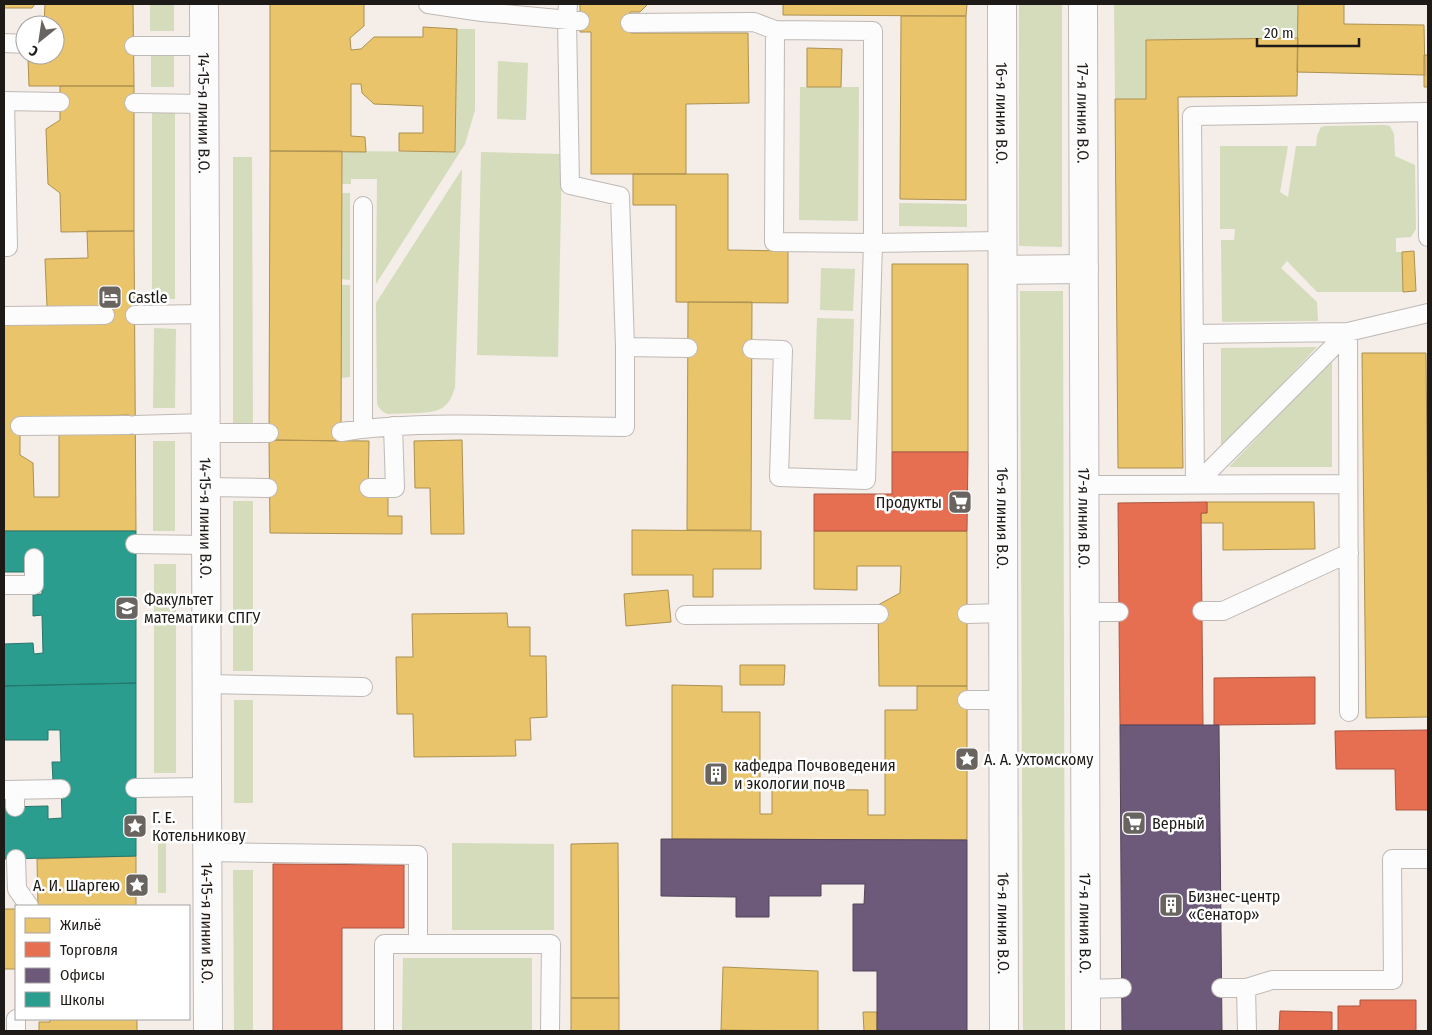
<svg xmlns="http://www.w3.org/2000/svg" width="1432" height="1035" font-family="'Fira Sans Condensed',sans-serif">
<rect width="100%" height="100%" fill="#f4ede8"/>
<path fill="#d4dcbc" d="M150,4H174V31H150Z
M1019,4H1062V247L1019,246Z
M1114,4H1298V38L1146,40V99H1115Z
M457,29H475V110L465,144L376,284L377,179H351V184H342V151L455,152Z
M151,56H174V87H151Z
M498,61L528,63L526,120L497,119Z
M800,87H859L858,221L799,220Z
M152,110H175V299H152Z
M1384,125L1390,126L1394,134L1395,156L1415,165L1416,229L1411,237L1396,238V252H1402L1403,292H1317L1287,261L1281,268L1317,302L1318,321L1222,322L1221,240H1234L1235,229H1220V146H1288L1280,192L1288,197L1296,146H1316L1317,136L1321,127L1326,126Z
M481,152L562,154L558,357L477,355Z
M233,157H252L253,426H233Z
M462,169L455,387C449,410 438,412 417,413C407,413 398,414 388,414C382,412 379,409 377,403L376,303Z
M342,193H350V280L341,279Z
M899,203L967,204V227L899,226Z
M821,268L855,269L853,311L820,310Z
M341,285H350V377L341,378Z
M1020,291H1063L1065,1031H1023Z
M817,318L854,319L851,420L814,419Z
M154,328L176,329L175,408H153Z
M1317,347L1221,448V348Z
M1332,360V467H1229Z
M153,441H175V531H153Z
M233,501H253V671H233Z
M154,564H176V773H154Z
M234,700H253V803H234Z
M158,832H166V893H158Z
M452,843L554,844V930H452Z
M233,870H253V1031H234Z
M403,958H532V1031H402Z"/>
<path fill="#e9c46a" stroke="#ac9151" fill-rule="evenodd" d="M4,4H35L32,8H4Z
M45,4H133L134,86H29L28,58H44V55H55V25H44Z
M270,4H364V26L350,38L351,50L361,49L374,37H423V27L457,29L455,152L399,151V133H423V106L374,104L362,93L361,84H351V136L365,137L366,152L270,151Z
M580,4H648L640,12H630L631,33H748L749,103L686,104V174H591V32H580Z
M783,4H967L966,16L783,15Z
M1298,4H1344V24L1424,25L1425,75L1297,72Z
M901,16H966V200L900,199Z
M1298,38L1297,96L1178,97L1183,468H1118L1115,99H1146V40Z
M807,48L842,49L841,87H807Z
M1424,55H1428V87H1424Z
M60,86H134V231L61,232L60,193L48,184L46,129L60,120Z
M270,151H342L341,441L269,440Z
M633,174H728V250L788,251V303L676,302V205H633Z
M87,231H134L136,531H4V324L47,307L45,259L88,258ZM129,415V432L59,434V497H34L33,463L20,455V418Z
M1414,251L1416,291L1403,292L1402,252Z
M892,264H968V452H892Z
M688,302H752L751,530H687Z
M1362,353H1426L1428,567V717L1366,718Z
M269,440L369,441L368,495H388V516H402V534L270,533Z
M462,440L464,534H431L430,488H415L414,441Z
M1207,502H1314L1315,549L1223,550V523H1201V513H1207Z
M632,530L761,531V569H713V597H693V575H632Z
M814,531H967V686H879L878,605L900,593L901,566H857V590L814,589Z
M668,590L671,622L626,626L624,594Z
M507,613L508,627H530V656H546L547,717L530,718L531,740H515L516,756L414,757L413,714H397L396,657H413L412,614Z
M740,665H785L784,685H740Z
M672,685L722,686V712H760V814H772V789L868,790V815H885V710H917V686H967V840L672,839Z
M618,843L619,998H571V844Z
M136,856V906H38L37,859Z
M4,909H16V969H4Z
M723,967L818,971V1031L721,1030Z
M571,998H619V1031H571Z
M863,1012H877V1031H864Z
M50,1019H137V1031H39V1022H50Z"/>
<path fill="#e76f51" stroke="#ab5640" d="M892,452H968L967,531H814V494H892Z
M1207,502V513H1201L1203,725H1120L1118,503Z
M1315,677V724L1214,725V678Z
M1428,730V810H1396L1395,769H1336L1335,731Z
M273,864L404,865V928H342V1031H273Z
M1360,1000H1416V1031H1338V1006H1360Z
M1280,1011L1332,1012V1031H1279Z"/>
<path fill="#6d597a" stroke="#55465c" d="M1120,725H1219L1222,1031H1122Z
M661,839L967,840V1031H877V971H853V904H864L865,884H821V896H769V917H736V897L661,896Z"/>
<path fill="#2a9d8f" stroke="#26766b" d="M4,531H136V683L4,686V644L33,643L34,654L43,653L42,615L33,616V595L42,594L41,558L30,572H4Z
M136,683V856L4,859V807L48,806V819L62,818L61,781H53L52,762H61L60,730H48V740H4V686Z"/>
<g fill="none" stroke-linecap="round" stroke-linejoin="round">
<g stroke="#bfb9b5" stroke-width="20">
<path id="service" d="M428,4L482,12L580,21
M630,23L754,22L775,30L873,31V243L1002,241
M4,43L25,44
M134,46H205
M4,101L60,102
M134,103L204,104
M1427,112L1428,237
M4,247H8L5,102
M135,315L205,314
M4,316L105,315
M1348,332L1349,712
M1194,334L1348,332L1428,313
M625,347L688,348
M752,349L783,350L779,477L866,480L873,243L774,242L775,30
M135,425L206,423
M20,426L129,425
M363,428V206
M341,432C392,424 443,424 494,425C538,426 581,426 625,427V347L620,196L570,185L567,21L568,4
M206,433H269
M1084,485L1348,484
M1195,485L1192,116L1428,112
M1195,485L1348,332
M206,487L268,488
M369,488H395L393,426
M135,544L206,545
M4,585H34V558
M1202,611H1223L1349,553
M1085,612H1119
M967,614L1003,613
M685,615L879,614
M206,684L363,687
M967,700H1003
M135,788L207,787
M4,790L61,789
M15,790V807
M207,852L418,855V943
M16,859L17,889L29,906
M1221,988H1246L1272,980H1393L1392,859H1428
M1246,988L1247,1031
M1086,989L1122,988
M16,1031V1019
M384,1031V944H551L550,1031"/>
</g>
<g stroke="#bfb9b5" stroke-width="30">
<g id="minor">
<path id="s1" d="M204,4L208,1031"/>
</g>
</g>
<g stroke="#bfb9b5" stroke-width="30">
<g id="tertiary">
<path id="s2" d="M1002,4L1004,1031"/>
<path id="s3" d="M1083,4L1086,1031"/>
<path d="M1003,270L1084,269"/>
</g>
</g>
<use href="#service" stroke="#fdfcfc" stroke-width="18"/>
<use href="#minor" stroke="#fdfcfc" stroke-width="28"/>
<use href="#tertiary" stroke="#fdfcfc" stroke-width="28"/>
</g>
<defs>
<g id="hotel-square" transform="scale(1.25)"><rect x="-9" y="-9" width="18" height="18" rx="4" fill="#696460" stroke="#fff"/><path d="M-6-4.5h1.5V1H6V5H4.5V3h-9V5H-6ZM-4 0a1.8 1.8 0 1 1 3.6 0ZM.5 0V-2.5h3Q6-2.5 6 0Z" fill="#fff"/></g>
<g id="supermarket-square" transform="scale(1.25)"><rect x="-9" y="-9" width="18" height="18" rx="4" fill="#696460" stroke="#fff"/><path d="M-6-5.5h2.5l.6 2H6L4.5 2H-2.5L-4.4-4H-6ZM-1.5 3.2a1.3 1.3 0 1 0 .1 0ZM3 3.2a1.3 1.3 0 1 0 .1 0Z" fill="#fff"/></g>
<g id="university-square" transform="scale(1.25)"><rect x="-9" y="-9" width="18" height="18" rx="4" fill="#696460" stroke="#fff"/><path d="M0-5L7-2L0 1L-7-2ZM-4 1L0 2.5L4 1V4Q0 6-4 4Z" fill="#fff"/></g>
<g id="sight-square" transform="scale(1.25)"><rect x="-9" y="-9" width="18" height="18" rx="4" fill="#696460" stroke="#fff"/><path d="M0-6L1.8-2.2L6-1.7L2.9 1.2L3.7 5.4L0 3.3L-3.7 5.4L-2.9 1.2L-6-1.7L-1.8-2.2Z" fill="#fff"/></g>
<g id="building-square" transform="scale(1.25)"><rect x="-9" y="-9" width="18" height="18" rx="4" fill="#696460" stroke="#fff"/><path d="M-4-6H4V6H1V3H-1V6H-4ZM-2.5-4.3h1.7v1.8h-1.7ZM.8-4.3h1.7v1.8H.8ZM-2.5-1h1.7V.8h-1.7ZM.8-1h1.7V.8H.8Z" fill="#fff"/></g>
</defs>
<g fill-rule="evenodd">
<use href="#hotel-square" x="110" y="297"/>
<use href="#supermarket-square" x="960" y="502"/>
<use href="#university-square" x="127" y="608"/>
<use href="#sight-square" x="967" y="759"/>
<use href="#building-square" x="716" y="774"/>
<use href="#supermarket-square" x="1134" y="823"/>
<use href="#sight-square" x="135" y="826"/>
<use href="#sight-square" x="137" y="885"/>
<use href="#building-square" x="1171" y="905"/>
</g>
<g text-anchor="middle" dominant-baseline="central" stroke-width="5" stroke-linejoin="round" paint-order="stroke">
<g font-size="16" fill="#1e1a17" stroke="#fff">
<text stroke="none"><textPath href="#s1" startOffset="109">14-15-я линии В.О.</textPath></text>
<text stroke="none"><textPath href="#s2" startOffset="109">16-я линия В.О.</textPath></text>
<text stroke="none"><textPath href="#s3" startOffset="109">17-я линия В.О.</textPath></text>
<text stroke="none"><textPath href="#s1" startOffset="514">14-15-я линии В.О.</textPath></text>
<text stroke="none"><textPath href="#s2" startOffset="514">16-я линия В.О.</textPath></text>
<text stroke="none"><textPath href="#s3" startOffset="514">17-я линия В.О.</textPath></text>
<text stroke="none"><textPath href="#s1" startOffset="919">14-15-я линии В.О.</textPath></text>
<text stroke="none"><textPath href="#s2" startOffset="919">16-я линия В.О.</textPath></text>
<text stroke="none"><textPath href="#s3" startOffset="919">17-я линия В.О.</textPath></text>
</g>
<g font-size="16" fill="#1e1a17" stroke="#fff" text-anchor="start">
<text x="128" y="297">Castle</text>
<text x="942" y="502" text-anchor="end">Продукты</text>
<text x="144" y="599">Факультет<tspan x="144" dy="18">математики СПГУ</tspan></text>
<text x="984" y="759">А. А. Ухтомскому</text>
<text x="734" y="765">кафедра Почвоведения<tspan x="734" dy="18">и экологии почв</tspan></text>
<text x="152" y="817">Г. Е.<tspan x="152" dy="18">Котельникову</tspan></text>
<text x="1152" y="823">Верный</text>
<text x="120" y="885" text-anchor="end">А. И. Шаргею</text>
<text x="1188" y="896">Бизнес-центр<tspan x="1188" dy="18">«Сенатор»</tspan></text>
</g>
</g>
<rect width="1432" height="1035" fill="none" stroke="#1e1a17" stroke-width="10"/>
<rect x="15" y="905" width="175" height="115" fill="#ffffff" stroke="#a5a3a2"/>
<rect x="25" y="918" width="25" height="15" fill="#e9c46a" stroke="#a5a3a2"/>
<text x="60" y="930" font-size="15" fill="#1e1a17">Жильё</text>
<rect x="25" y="942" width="25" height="15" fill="#e76f51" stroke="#a5a3a2"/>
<text x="60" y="955" font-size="15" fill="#1e1a17">Торговля</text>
<rect x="25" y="968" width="25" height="15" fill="#6d597a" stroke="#a5a3a2"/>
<text x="60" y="980" font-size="15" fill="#1e1a17">Офисы</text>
<rect x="25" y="992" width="25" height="15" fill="#2a9d8f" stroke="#a5a3a2"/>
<text x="60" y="1005" font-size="15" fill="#1e1a17">Школы</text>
<g transform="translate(40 40) rotate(210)"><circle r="24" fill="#ffffff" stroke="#a5a3a2"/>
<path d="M0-4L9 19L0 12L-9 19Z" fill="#696460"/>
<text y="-8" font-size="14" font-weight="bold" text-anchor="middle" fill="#1e1a17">С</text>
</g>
<path d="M1257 38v8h102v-8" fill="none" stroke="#1e1a17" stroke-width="2.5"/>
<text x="1264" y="38" font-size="15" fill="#1e1a17" stroke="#ffffff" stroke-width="4" paint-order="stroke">20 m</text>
</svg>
